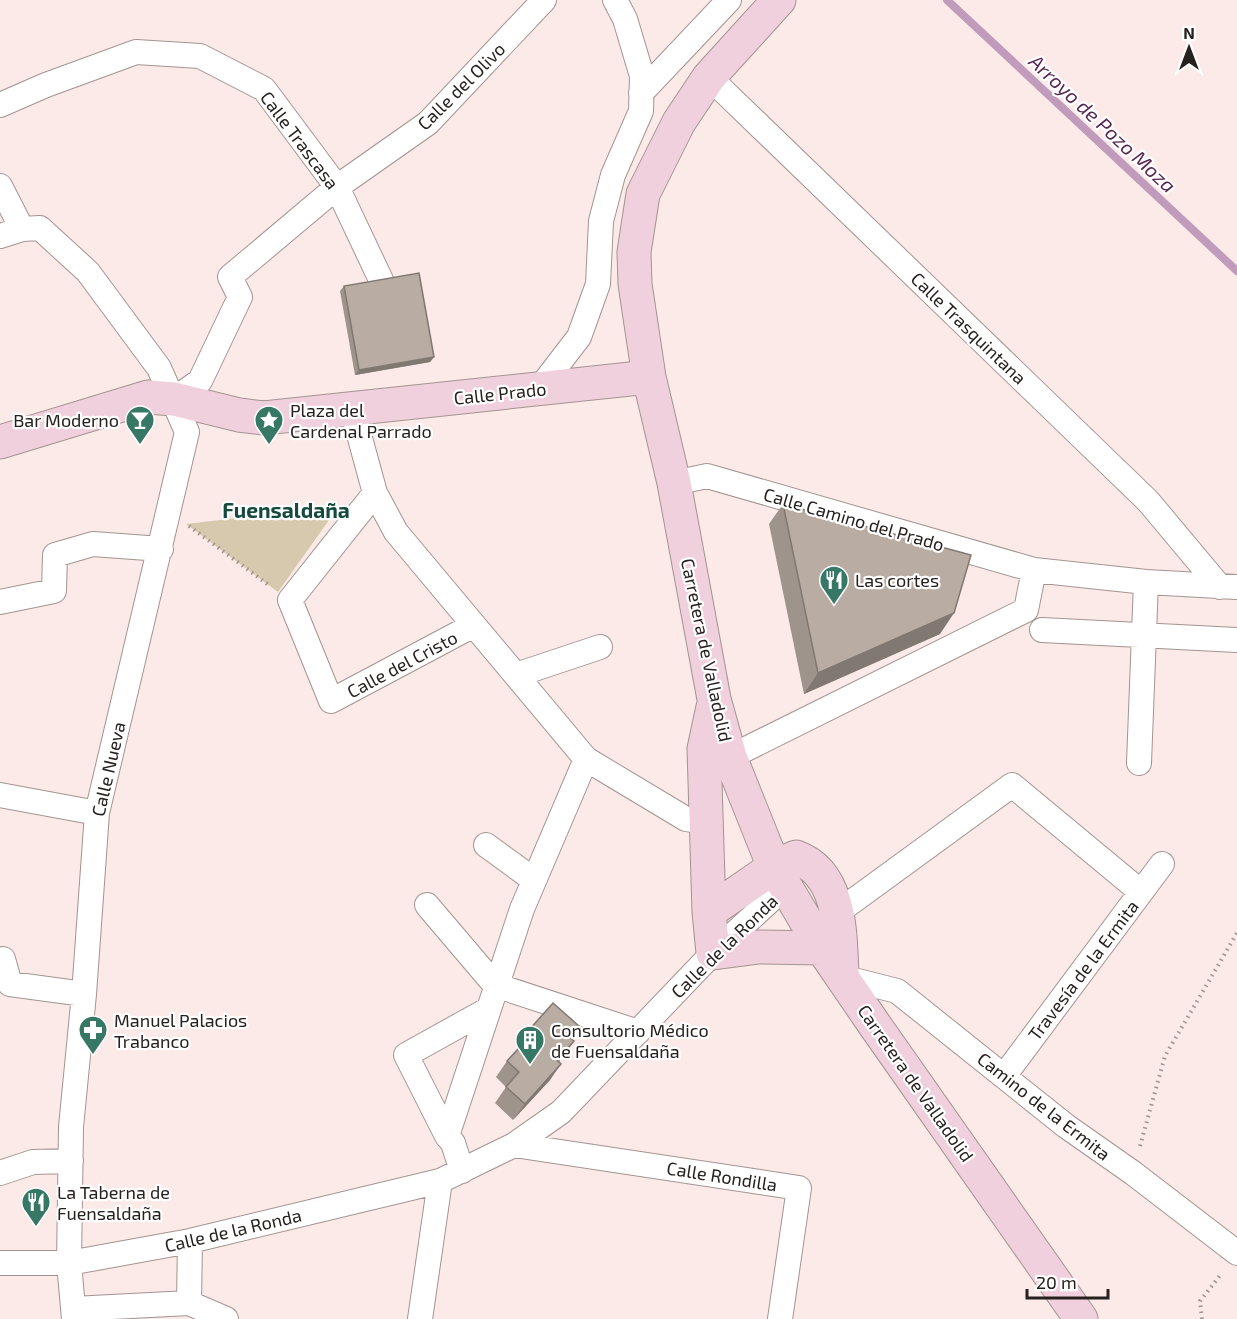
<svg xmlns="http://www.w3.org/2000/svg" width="1237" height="1319" font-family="'Exo 2',sans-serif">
<rect width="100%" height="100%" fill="#fbeae8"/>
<path fill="#d6c9ae" d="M339,506L278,592L186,524Z"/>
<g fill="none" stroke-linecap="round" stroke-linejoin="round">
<path stroke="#c19bbc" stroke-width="8" d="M947,0L1237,271"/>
<g stroke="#a39491" stroke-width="26">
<path id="street" d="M709,77L1148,501L1220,587
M641,93L729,0
M0,105L46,85L136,52L200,56L264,89L337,187L381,280
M0,186L22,229L40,228L88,272L159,368L187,432L97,813L84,994L71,1127L69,1263L74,1319
M0,236L22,229
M539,389L579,337L598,284L601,221L613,175L641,111L642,76L625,19L615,0
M174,399L200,381L240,297L230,277L337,187L428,123L544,0
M352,409L375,493L396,532L586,759L686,819L707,822
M674,483L707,476L1034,570L1146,582L1237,587
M375,493L290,600L331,701L474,625
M0,602L54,591L55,555L93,544L161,549
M1042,630L1237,640
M516,675L600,647
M730,757L1026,610L1034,570
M1139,763L1146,582
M0,795L97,813
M486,845L534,880
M427,905L495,985L638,1032
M838,912L1012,785L1141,892
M3,959L10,984L84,994
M842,977L897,991L1066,1126L1133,1173L1237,1253
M1004,1076L1162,864
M447,1136L406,1055L487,1010
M514,1145L799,1188L780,1319
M462,1171L453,1143L447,1136L522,909L586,759
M0,1173L33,1162L71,1161
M190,1241L189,1303L226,1319
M0,1263H69L190,1241L440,1181L514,1145L561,1112L713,953L786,886
M73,1309L189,1303
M420,1319L440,1181"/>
</g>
<g stroke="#a39491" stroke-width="35">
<path id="secondary" d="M779,0L709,77L679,122L643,194L634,252L635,284L649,377L674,483L714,699L730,757L774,867L822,948L874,1024L1081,1319
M0,442L148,397L174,399L239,415L264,418L649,377
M713,707L704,749L709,912L713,953L759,947L822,948
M709,912L774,867L796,857C842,874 840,934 842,975"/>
</g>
<path stroke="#9f9391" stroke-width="4" stroke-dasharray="1.5 4.5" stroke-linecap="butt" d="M189,526L270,586
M1140,1146L1165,1056L1237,933
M1202,1319L1200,1301L1222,1273"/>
<use href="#street" stroke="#fff" stroke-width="24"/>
<use href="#secondary" stroke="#f0d0dc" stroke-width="33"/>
</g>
<path fill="#9e948c" d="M344,286L434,357L430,362L355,375L340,291Z
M783,504L940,634L804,694L769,524Z
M579,1026L571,1038L574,1041L559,1062L550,1080L513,1120L495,1103L506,1087L496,1077L507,1061L519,1048L518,1046L529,1030Z"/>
<path fill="#817872" d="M434,357L430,362L355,375L359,370Z
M954,613L940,634L804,694L818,673Z
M574,1041L563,1057L546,1076L557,1060Z
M561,1064L550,1080L513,1120L525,1104Z"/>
<path fill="#b8aca3" stroke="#817872" stroke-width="1.5" d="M419,273L434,357L359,370L344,286Z
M783,504L971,555L954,613L818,673Z
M553,1003L579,1026L569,1037L574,1041L557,1060L561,1064L525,1104L506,1087L519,1072L507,1061L532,1034L529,1030Z"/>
<defs>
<g id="bar-pin" transform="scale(1.5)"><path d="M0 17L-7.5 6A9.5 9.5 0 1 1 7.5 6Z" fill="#377766" stroke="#fff"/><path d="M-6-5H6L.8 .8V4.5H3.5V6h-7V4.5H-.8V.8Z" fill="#fff"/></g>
<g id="sight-pin" transform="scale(1.5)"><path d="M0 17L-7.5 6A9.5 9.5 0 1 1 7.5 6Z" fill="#377766" stroke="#fff"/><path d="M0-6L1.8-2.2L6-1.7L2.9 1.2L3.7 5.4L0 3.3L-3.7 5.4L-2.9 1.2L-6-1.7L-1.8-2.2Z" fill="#fff"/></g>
<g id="restaurant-pin" transform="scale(1.5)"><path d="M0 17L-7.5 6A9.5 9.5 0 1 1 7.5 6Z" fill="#377766" stroke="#fff"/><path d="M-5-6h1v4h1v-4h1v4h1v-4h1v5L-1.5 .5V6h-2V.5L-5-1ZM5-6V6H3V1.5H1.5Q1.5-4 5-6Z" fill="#fff"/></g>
<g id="pharmacy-pin" transform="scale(1.5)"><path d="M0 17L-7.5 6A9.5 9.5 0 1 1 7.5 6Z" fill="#377766" stroke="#fff"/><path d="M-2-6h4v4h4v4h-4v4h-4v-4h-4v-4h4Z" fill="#fff"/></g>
<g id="building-pin" transform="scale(1.5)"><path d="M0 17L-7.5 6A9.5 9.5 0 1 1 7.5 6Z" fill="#377766" stroke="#fff"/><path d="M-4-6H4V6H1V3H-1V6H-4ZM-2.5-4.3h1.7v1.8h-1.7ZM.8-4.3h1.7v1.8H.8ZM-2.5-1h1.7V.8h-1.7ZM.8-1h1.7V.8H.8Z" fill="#fff"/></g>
</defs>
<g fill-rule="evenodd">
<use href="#bar-pin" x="140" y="420"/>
<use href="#sight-pin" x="269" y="420"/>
<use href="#restaurant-pin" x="834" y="580"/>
<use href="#pharmacy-pin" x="93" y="1030"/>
<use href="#building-pin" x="530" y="1040"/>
<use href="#restaurant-pin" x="36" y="1202"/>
</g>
<g text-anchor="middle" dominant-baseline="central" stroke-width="4.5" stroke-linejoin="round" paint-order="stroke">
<g font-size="18" fill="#26201f" stroke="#fff">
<text transform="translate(461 86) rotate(-45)">Calle del Olivo</text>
<text transform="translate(300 140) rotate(53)">Calle Trascasa</text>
<text transform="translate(969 328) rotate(44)">Calle Trasquintana</text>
<text transform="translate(500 393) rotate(-6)">Calle Prado</text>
<text transform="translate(854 519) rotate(16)">Calle Camino del Prado</text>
<text transform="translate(707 650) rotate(78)">Carretera de Valladolid</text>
<text transform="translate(402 664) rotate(-28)">Calle del Cristo</text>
<text transform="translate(108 769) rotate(-77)">Calle Nueva</text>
<text transform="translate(724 946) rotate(-44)">Calle de la Ronda</text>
<text transform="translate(1083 970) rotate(-53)">Travesía de la Ermita</text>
<text transform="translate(916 1083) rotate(55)">Carretera de Valladolid</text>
<text transform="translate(1044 1106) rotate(38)">Camino de la Ermita</text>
<text transform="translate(722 1176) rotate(9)">Calle Rondilla</text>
<text transform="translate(233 1230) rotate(-13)">Calle de la Ronda</text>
</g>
<g font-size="18" fill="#26201f" stroke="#fff" text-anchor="start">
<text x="290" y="410">Plaza del<tspan x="290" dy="21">Cardenal Parrado</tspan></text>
<text x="119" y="420" text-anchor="end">Bar Moderno</text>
<text x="855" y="580">Las cortes</text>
<text x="114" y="1020">Manuel Palacios<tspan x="114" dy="21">Trabanco</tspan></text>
<text x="551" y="1030">Consultorio Médico<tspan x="551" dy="21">de Fuensaldaña</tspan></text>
<text x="57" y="1192">La Taberna de<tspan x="57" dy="21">Fuensaldaña</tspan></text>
</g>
<g font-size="20" font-style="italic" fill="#562652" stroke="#fff">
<text transform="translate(1103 123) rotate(43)">Arroyo de Pozo Moza</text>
</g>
<g font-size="21" font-weight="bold" fill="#154b3e" stroke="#fff">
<text x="286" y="509">Fuensaldaña</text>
</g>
</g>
<g transform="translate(1189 48)" stroke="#ffffff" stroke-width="4.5" paint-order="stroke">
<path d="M0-4.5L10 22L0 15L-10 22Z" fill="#26201f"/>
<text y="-9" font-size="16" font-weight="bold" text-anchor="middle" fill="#26201f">N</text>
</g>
<path d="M1027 1289v9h81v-9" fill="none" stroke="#26201f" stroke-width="3"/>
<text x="1036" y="1289" font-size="18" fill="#26201f" stroke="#ffffff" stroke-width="4.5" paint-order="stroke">20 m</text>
</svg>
